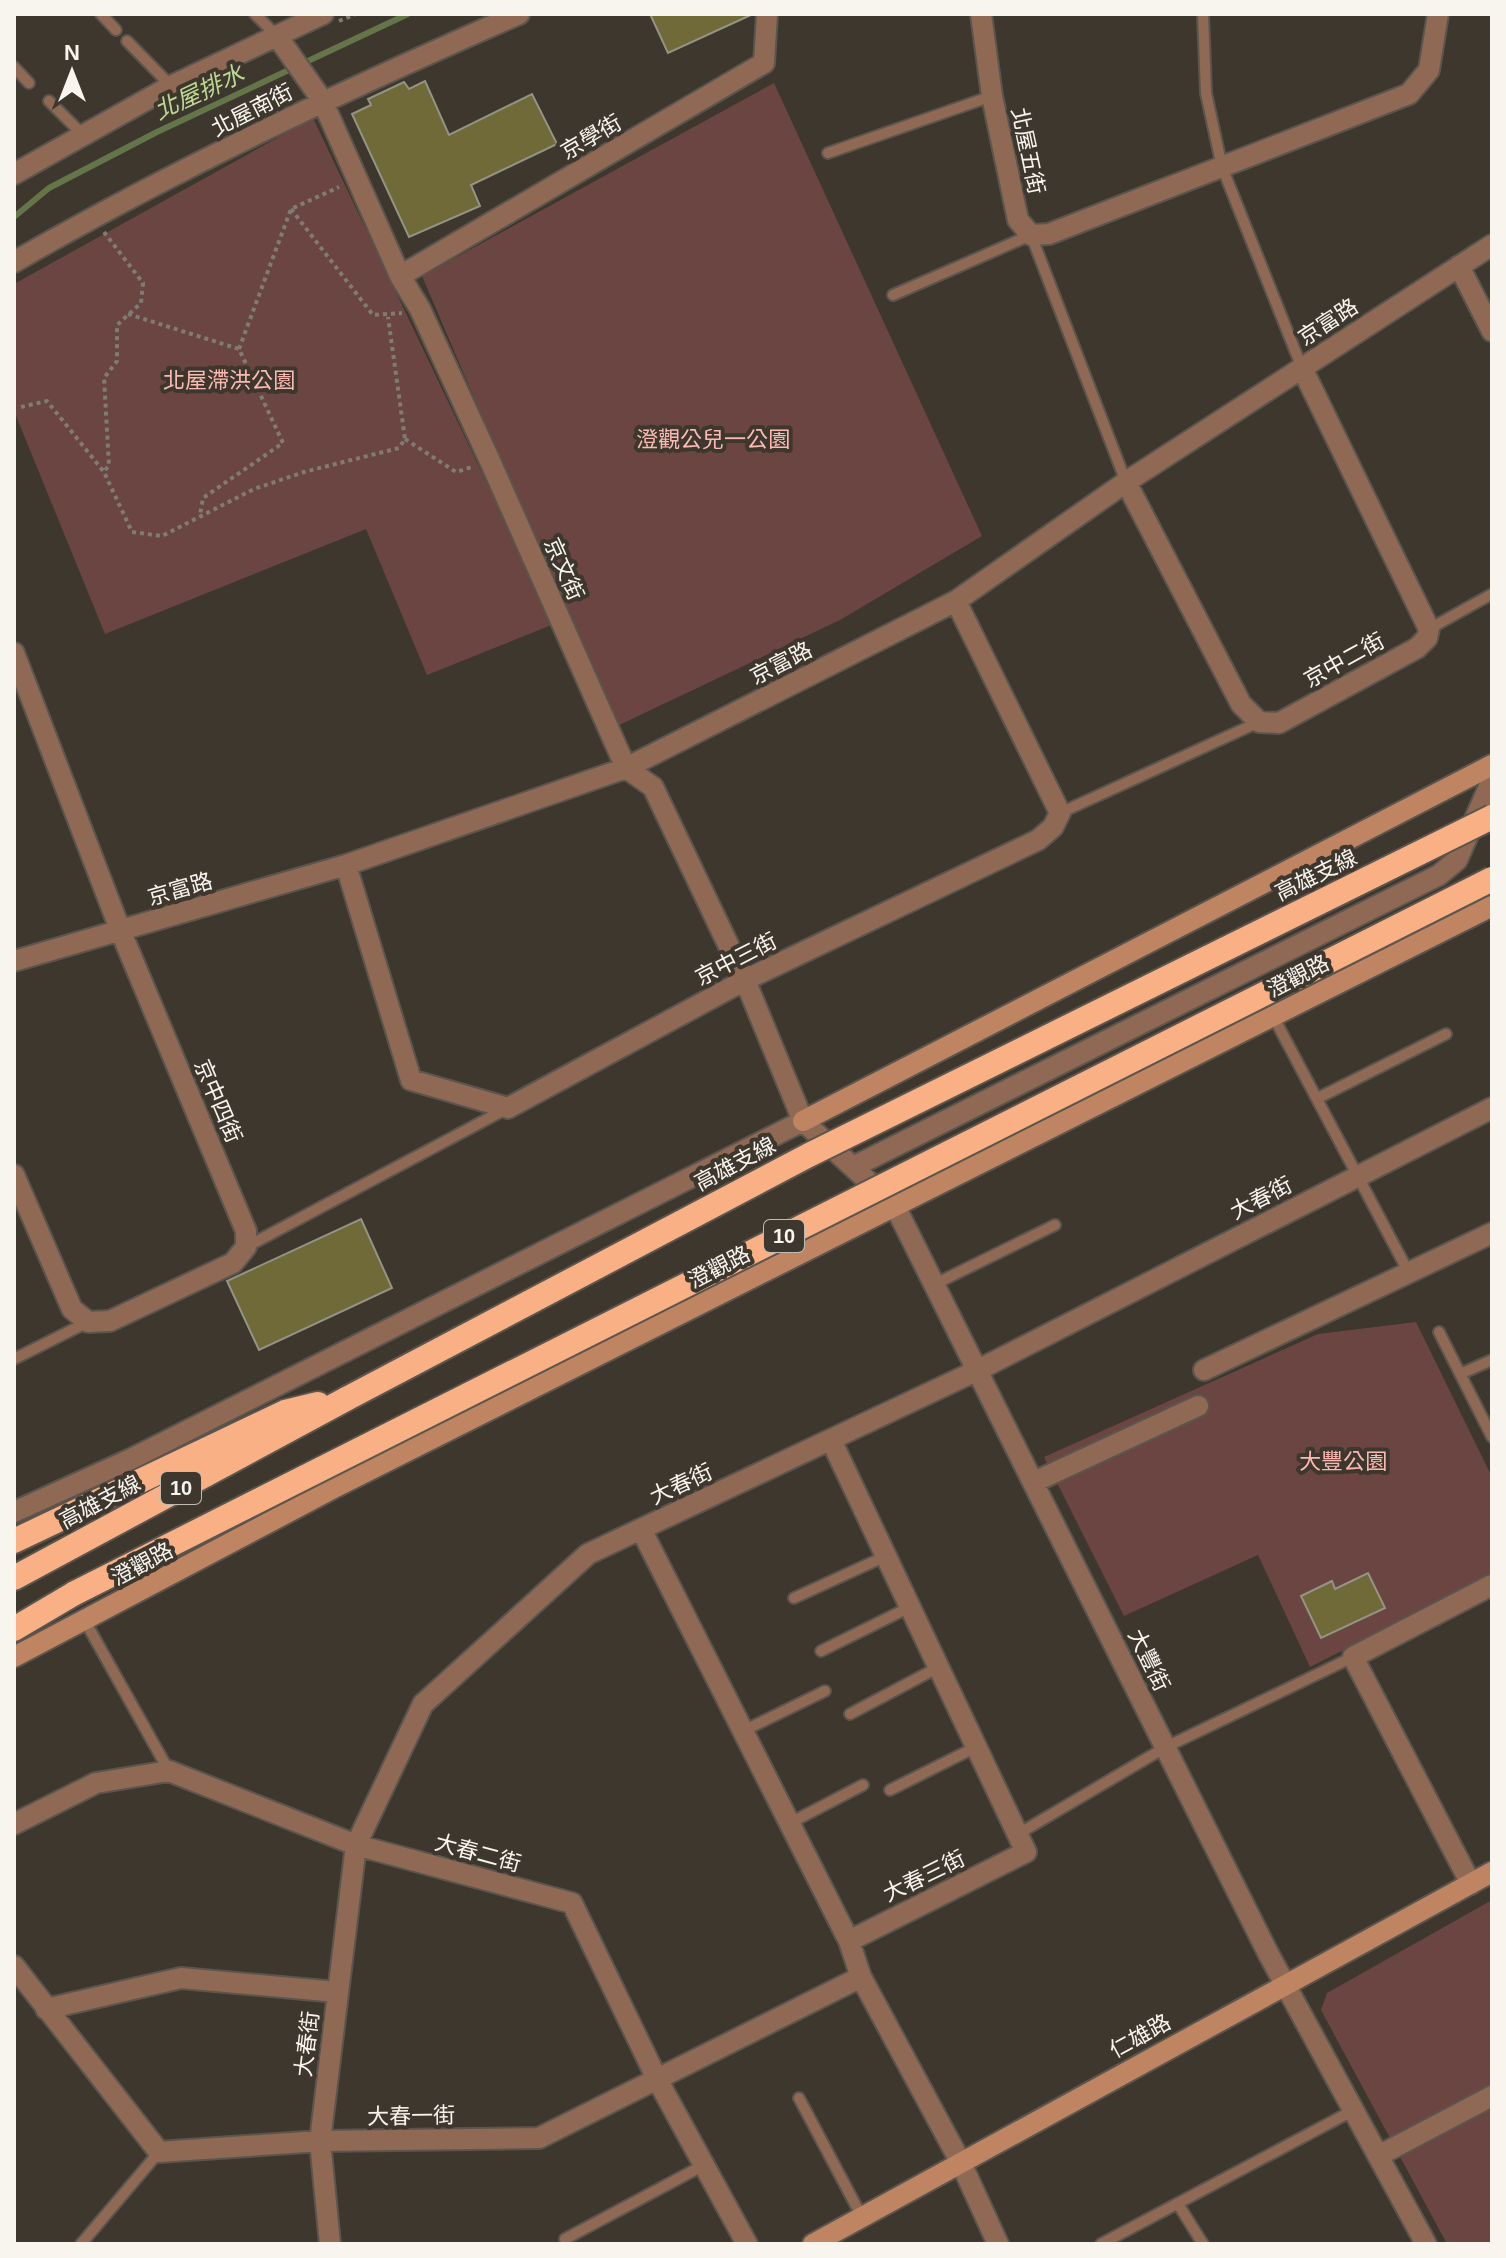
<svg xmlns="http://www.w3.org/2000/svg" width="1506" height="2258" font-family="Arial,'Noto Sans TC',sans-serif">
<rect width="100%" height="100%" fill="#3d372e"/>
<path fill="#6b4541" d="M774,83L982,536L840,620L615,727L422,276Z
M313,118L554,624L427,675L366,529L105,634L14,411V284Z
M1416,1322L1492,1477V1575L1310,1667L1258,1555L1124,1616L1044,1457L1318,1334Z
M1492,1900V2244H1447L1321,2010L1327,1993Z"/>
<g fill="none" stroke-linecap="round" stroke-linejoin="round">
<path stroke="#647549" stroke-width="6" d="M14,217L49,188L157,132L408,14"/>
</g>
<path fill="#706938" stroke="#949386" stroke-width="2" d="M650,14H753L668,53Z
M425,81L449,135L532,94L557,144L471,185L480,206L409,237L352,114L371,105L368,99L404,82L409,89Z
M361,1219L392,1288L259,1350L227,1281Z
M1368,1573L1385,1608L1321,1638L1301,1596L1332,1581L1335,1589Z"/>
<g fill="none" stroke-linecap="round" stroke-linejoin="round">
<g stroke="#5b554d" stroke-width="14">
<path id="lane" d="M101,14L116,30
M255,14L277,36
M1203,14L1206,93L1222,167L1302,368
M127,41L171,86
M14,67L29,83
M49,101L82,134
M828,153L992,96
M893,295L1031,235L1126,482
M1429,629L1492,594
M1060,813L1259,722
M1273,1016L1409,1273
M1318,1098L1446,1034
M246,1247L506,1109
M935,1284L1055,1225
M1439,1332L1492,1437
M14,1359L88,1322
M1460,1374L1492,1360
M794,1598L886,1556
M85,1621L169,1771
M821,1651L910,1607
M850,1714L939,1667
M743,1731L825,1691
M890,1790L976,1747
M790,1823L863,1785
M1018,1834L1166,1747L1353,1657
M799,2098L862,2217
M1178,2204L1203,2244
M565,2239L704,2165
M81,2244L159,2152
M1101,2244L1354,2110"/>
</g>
<g stroke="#5b554d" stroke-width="24">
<path id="street" d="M981,14L992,96L1018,220L1031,235L1049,234L1409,94L1429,70L1438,14
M277,36L322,100L400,276L420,309L490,461L626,768L653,787L745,980L803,1121L895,1206L1268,1953L1426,2244
M14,174L171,86L323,14
M14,262C177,168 347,89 519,14
M1459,266L1492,331
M400,276L764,63L767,14
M1126,482L1241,704L1259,722L1279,723L1417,648L1427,638L1429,629L1302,368
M14,653L121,932L246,1231V1247L233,1263L110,1321L88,1322L72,1309L14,1175
M346,865L411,1080L508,1108L745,980L1038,840L1053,827L1060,813L956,601
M14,961L346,865L626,768L956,601L1126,482L1492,245
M853,1167L1439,875L1457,860L1492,780
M1204,1370L1492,1233
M1034,1482L1198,1406
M14,1512L131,1459L803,1121
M641,1529L849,1941L1026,1852L831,1440
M14,1824L96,1783L169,1771L356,1845L572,1903L657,2079L747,2244
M1471,1884L1353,1657L1492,1585
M849,1941L861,1977L961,2163L998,2244
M14,1966L159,2152L320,2141L539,2138L861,1977
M46,2009L181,1978L337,1992
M1378,2156L1492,2096
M330,2244L320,2141L356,1845L423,1704L588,1554L978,1370L1492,1108"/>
</g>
<g stroke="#5b554d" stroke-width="24">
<path id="secondary" d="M803,1121L1492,765
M14,1657L334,1488L1492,906
M813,2244L1492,1872"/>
</g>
<g stroke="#5b554d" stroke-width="28">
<path id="highway" d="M14,1541L285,1412L318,1404
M14,1578L348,1398
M14,1629L75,1593"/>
</g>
<path stroke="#807b73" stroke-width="4" stroke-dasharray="4 4" stroke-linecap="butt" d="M339,21L356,14
M291,209L373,315L402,313
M104,232L143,283L141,303L117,325V361L104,378L109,466L104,471
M128,314L239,349L283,443L203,498L200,515
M239,349L291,209L339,187
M21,407L47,401L104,472L132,532L162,536L254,489L304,472L399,448L405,439L388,317
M405,439L456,472L472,467"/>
<use href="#lane" stroke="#8f6954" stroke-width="10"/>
<use href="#street" stroke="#8f6954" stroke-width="20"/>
<use href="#secondary" stroke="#bf8461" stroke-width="20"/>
<use href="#highway" stroke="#f9b085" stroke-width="24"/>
<g stroke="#5b554d" stroke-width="28" stroke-linecap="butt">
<path id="highway-bridge" d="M348,1398L809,1155L1492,817
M75,1593L1492,879"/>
</g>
<use href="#highway-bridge" stroke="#f9b085" stroke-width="24"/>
</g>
<g text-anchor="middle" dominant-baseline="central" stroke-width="8" stroke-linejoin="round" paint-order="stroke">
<g fill="#3d372e" stroke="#c0bbb4" stroke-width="2">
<rect x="764" y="1220" width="40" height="32" rx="6"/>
<rect x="161" y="1472" width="40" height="32" rx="6"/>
</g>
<g font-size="20" font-weight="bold" fill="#f8f4ee">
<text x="784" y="1236">10</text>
<text x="181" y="1488">10</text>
</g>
<g font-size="22" fill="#f8f4ee" stroke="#3d372e">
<text transform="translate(252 110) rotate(-27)">北屋南街</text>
<text transform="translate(591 137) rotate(-30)">京學街</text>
<text transform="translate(1028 151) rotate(78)">北屋五街</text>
<text transform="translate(1328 322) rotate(-33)">京富路</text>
<text transform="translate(564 569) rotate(66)">京文街</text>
<text transform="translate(1344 660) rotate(-29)">京中二街</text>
<text transform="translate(781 663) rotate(-27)">京富路</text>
<text transform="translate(1316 875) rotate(-26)">高雄支線</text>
<text transform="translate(180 889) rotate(-16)">京富路</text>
<text transform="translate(736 959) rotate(-27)">京中三街</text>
<text transform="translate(1298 976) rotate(-27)">澄觀路</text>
<text transform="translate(218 1101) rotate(67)">京中四街</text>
<text transform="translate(735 1164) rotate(-28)">高雄支線</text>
<text transform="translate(1261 1198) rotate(-27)">大春街</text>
<text transform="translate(719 1267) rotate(-27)">澄觀路</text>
<text transform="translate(681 1484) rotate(-25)">大春街</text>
<text transform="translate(100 1502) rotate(-28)">高雄支線</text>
<text transform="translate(142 1564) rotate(-28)">澄觀路</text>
<text transform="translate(1149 1660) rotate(64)">大豐街</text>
<text transform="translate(478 1853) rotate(15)">大春二街</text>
<text transform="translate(924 1876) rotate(-26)">大春三街</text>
<text transform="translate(1140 2036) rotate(-29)">仁雄路</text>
<text transform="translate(307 2044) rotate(-83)">大春街</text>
<text transform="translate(411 2116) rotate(-1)">大春一街</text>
</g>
<g font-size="22" fill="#fcb9b2" stroke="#3d372e">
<text x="229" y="380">北屋滯洪公園</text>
<text x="713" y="439">澄觀公兒一公園</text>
<text x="1343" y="1461">大豐公園</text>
</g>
<g font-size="24" font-style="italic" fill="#bcd891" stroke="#3d372e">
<text transform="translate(199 92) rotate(-25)">北屋排水</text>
</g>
</g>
<rect width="1506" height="2258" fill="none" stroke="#f8f4ee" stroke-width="32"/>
<g transform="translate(72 72)" stroke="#3d372e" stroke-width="6" paint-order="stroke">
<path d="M0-6L14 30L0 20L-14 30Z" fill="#f8f4ee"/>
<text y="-12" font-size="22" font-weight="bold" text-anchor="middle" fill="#f8f4ee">N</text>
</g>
</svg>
